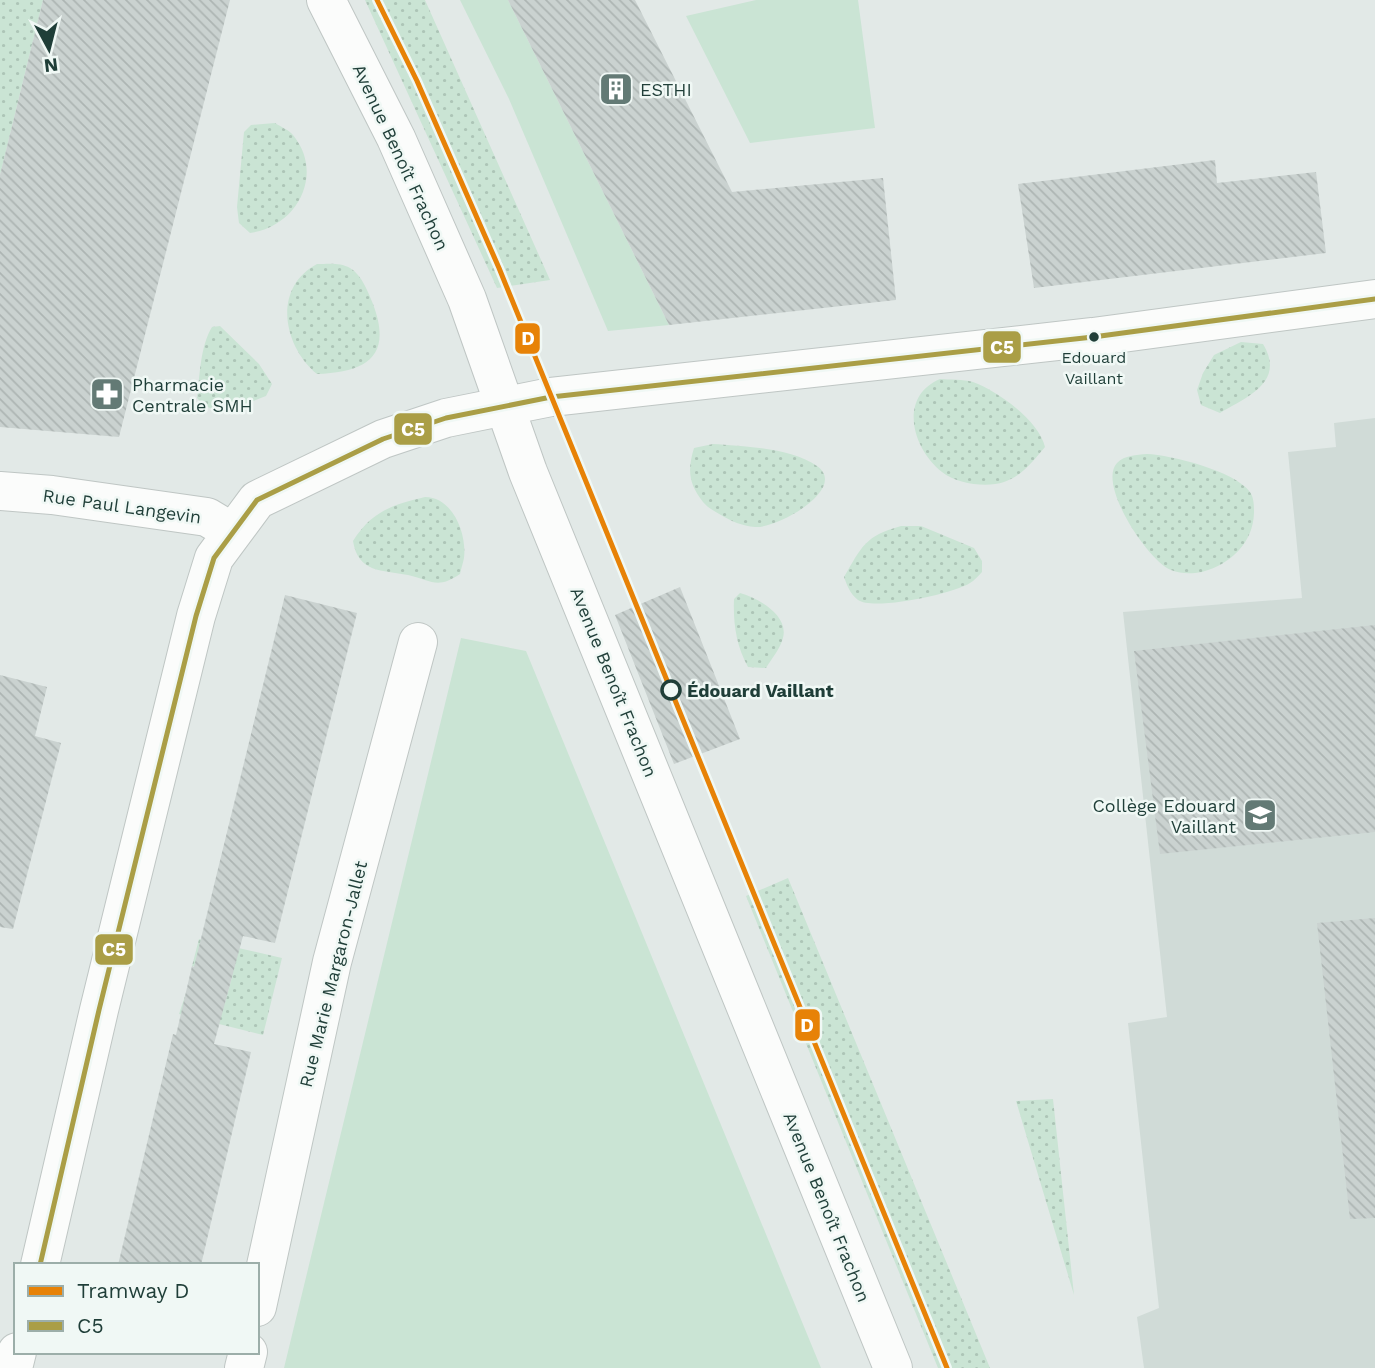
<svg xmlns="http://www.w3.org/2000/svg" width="1375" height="1368" font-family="'Work Sans',sans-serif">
<defs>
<pattern id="grass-dots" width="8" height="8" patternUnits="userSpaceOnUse" patternTransform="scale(1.75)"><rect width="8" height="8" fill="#cae4d4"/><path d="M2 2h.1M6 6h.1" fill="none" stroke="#adc5b7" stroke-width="1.8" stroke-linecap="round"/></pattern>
<pattern id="building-back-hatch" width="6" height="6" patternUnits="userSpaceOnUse" patternTransform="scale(1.75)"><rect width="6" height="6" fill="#cad2d0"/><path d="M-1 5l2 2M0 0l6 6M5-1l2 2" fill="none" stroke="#adb5b3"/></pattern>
</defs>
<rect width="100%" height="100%" fill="#e2e9e7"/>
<path fill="#d0dbd7" d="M1375,418V1368H1144L1137,1317L1159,1308L1128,1023L1167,1017L1123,612L1302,598L1288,452L1336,447L1334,423Z"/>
<path fill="url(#grass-dots)" d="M0,0H43L0,175Z
M365,0H425L550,280L497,288Z
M275,123C281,127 289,130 293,135C325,174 297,227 250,233L239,223L237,207L244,132L251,125Z
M317,264C327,264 340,262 350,268C362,275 368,292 373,304C393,357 366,372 317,374C283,346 272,288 317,264Z
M220,326L259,364L272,384L266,396C244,404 216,422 197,398C200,375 200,347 212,327Z
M1241,342L1263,344C1286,382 1247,397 1220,413L1201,405L1197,390L1203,373L1214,355Z
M940,379C950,380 963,379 973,382C998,391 1039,421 1045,447C1033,461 1022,476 1004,482C987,488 957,484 942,472C912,448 898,397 940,379Z
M713,444C743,446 791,448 817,466C849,489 776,529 755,527C742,526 731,521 721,515C714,511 708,508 703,502C689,484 687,471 694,448Z
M1147,454C1171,455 1235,471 1250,492C1254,498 1254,506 1254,513C1253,543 1231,564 1202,572C1191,574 1181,574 1171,570C1148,561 1097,484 1117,463C1125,455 1136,455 1147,454Z
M425,497C453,497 467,534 464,558C463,563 461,569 460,574C437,590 431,580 408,575C382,570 358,573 353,541C372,511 392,505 425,497Z
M901,526H921L974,548L982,561V572C978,576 974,581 970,583C953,594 873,611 858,600C850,594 847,585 844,577C862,546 865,536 901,526Z
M740,593C758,598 789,615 783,638C780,649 772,658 766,668L748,667C736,646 733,622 734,599Z
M788,878L990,1368H938L746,896Z
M199,939L282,958L263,1035L179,1014L186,993L225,1003L232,977L192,966Z
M1053,1099L1074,1295L1016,1101Z"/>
<path fill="#cae4d4" d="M460,0H508L669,325L608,331L509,99Z
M756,0H858L875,128L750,143L686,16Z
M461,638L526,651L821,1368H284Z"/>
<path fill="url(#building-back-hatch)" d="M43,0H230L119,437L0,427V175Z
M508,0H635L732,192L883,178L896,300L669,325Z
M1215,160L1217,183L1316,172L1326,253L1034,288L1018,184Z
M680,587L740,739L674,764L615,615Z
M285,595L357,613L275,943L243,936L214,1044L251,1052L201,1265H118L173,1034L176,1035L192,966L194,967Z
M1375,625V832L1160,854L1134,651Z
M0,675L47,687L35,736L61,743L13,929L0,927Z
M1375,918V1218L1350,1219L1317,923Z"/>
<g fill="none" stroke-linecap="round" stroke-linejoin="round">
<g stroke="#bfc6c4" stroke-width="40">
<path id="minor" d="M0,491L52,495L207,517L232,532
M40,1265L99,1010L196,616L214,558L257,500L383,439L446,418L551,397L1093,337L1375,299
M257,1307L332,962L418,642
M13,1368L17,1352
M244,1368L248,1352"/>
</g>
<g stroke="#bfc6c4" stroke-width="40">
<path id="tertiary" d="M326,0L396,138L467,299L528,472L893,1368"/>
</g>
<use href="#minor" stroke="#fbfcfb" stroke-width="38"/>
<use href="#tertiary" stroke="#fbfcfb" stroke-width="38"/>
<g stroke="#f0f8f5" stroke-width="10">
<path id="bus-1" d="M40,1265L99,1010L196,616L214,558L257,500L383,439L446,418L551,397L1093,337L1375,299"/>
</g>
<use href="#bus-1" stroke="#aa9e46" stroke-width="5"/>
<g stroke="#f0f8f5" stroke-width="10">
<path id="tram-1" d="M377,0L417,81L499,268L947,1368"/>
</g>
<use href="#tram-1" stroke="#e78207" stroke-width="5"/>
</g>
<defs>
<g id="building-square" transform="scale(1.75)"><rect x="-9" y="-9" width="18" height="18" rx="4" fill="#637a75" stroke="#f0f8f5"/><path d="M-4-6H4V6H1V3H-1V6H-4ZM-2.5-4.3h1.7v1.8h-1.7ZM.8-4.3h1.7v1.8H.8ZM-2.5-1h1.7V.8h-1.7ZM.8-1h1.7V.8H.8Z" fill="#fff"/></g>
<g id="pharmacy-square" transform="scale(1.75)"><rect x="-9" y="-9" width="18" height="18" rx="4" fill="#637a75" stroke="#f0f8f5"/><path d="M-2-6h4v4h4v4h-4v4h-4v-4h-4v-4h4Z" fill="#fff"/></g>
<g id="school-square" transform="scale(1.75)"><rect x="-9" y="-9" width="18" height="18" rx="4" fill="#637a75" stroke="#f0f8f5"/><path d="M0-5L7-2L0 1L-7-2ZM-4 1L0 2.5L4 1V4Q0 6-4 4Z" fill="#fff"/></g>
</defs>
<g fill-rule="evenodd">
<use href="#building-square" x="616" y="89"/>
<use href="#pharmacy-square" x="107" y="394"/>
<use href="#school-square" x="1260" y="815"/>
</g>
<circle fill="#1f3e38" stroke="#f0f8f5" stroke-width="2.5" cx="1094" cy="337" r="6"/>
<circle fill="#f0f8f5" stroke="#1f3e38" stroke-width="3.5" cx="671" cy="690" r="9"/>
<g text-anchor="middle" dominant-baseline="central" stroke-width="5" stroke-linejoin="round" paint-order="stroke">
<g font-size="16" fill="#1f3e38" stroke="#f0f8f5">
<text x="1094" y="357">Edouard<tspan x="1094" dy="21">Vaillant</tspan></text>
</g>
<g font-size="18" fill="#1f3e38" stroke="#f0f8f5" text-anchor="start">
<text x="640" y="89">ESTHI</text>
<text x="132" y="384">Pharmacie<tspan x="132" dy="21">Centrale SMH</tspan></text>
<text x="1236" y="805" text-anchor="end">Collège Edouard<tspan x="1236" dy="21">Vaillant</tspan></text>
</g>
<g font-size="18" fill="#1f3e38" stroke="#f0f8f5">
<text transform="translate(401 157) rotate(65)">Avenue Benoît Frachon</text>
<text transform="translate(122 506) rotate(8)">Rue Paul Langevin</text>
<text transform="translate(614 682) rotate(68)">Avenue Benoît Frachon</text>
<text transform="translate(333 974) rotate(-76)">Rue Marie Margaron-Jallet</text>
<text transform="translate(827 1207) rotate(68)">Avenue Benoît Frachon</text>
</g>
<g font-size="18" font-weight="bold" fill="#1f3e38" stroke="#f0f8f5" text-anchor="start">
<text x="687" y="690">Édouard Vaillant</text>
</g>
</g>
<g stroke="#f0f8f5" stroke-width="2.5">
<rect x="514" y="322" width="27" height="33" rx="7" fill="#e78207"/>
<rect x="982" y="330" width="40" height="34" rx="7" fill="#aa9e46"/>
<rect x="393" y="412" width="40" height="34" rx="7" fill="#aa9e46"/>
<rect x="94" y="933" width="40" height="33" rx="7" fill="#aa9e46"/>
<rect x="794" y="1008" width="27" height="34" rx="7" fill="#e78207"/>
</g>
<g font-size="19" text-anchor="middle" font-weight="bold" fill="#fff">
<text x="528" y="345">D</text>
<text x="1002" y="354">C5</text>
<text x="413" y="436">C5</text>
<text x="114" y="956">C5</text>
<text x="807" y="1032">D</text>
</g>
<rect x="14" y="1263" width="245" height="91" fill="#f0f8f5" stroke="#9caea9" stroke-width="2"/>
<rect x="28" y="1286" width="35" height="10" fill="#e78207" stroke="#9caea9" stroke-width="2"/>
<text x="77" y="1298" font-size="21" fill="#1f3e38">Tramway D</text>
<rect x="28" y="1321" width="35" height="10" fill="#aa9e46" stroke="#9caea9" stroke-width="2"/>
<text x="77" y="1333" font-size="21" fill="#1f3e38">C5</text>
<g transform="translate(49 49) rotate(173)" stroke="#f0f8f5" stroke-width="5" paint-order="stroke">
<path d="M0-5L12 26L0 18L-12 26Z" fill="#1f3e38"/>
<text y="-10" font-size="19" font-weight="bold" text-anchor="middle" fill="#1f3e38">N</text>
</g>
</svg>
